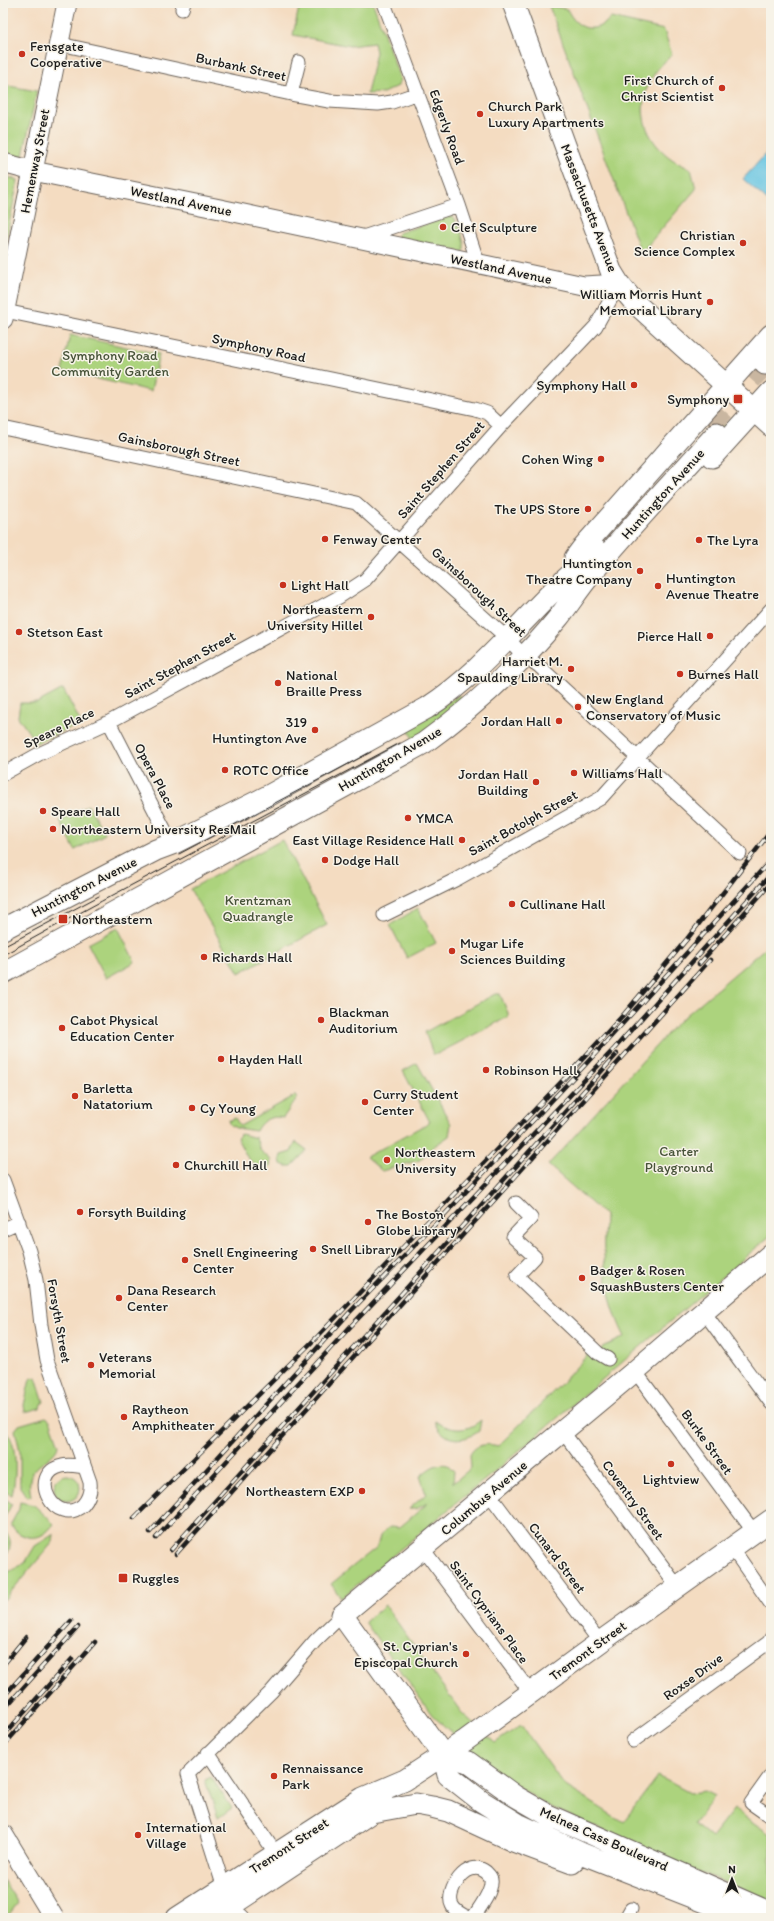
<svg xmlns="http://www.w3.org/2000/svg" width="774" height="1921" font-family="Itim,sans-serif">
<rect width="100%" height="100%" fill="#f7f3e8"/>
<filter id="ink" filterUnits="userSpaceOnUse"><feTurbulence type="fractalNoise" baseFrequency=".025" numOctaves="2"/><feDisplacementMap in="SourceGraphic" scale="8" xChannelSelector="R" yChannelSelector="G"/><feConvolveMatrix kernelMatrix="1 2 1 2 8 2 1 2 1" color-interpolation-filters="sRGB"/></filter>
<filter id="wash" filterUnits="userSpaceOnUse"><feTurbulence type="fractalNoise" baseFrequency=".012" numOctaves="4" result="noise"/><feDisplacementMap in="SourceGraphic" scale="16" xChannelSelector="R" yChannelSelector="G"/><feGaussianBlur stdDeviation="0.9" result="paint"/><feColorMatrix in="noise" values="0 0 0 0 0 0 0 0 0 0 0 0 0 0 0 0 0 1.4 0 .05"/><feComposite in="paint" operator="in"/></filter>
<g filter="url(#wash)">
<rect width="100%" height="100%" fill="#f4dcc1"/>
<path fill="#acd37d" stroke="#64784c" d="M300,3H373L400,79L398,86L383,93L367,94L376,52L374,43L350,46L293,35Z
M549,6L567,9C577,30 594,35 611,18L664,30L672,55C626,92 637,148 691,169L696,189L641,253Z
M3,85L37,91L23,156H16L3,153Z
M3,176L18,180L5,245H3Z
M451,216C458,219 466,243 464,250L462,252L397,237L398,233Z
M70,335L159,354L151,391L62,371Z
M711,413L728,429L717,433L708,424L701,422Z
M63,689L81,723L36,743L18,717L20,703H37Z
M459,695L462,698L414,741L408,729Z
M88,805L105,834L75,850L60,821Z
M282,840L327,925L239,973L190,889Z
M418,908L436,943L407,958L390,925Z
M118,928L135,962L106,978L88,944Z
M771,943V1235L493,1473L341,1598L331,1584L377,1547L380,1536L385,1530L390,1527L399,1528L428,1503L416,1509H409L426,1494L420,1476C429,1469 436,1462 448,1465L454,1471L453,1483L471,1468L470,1455C475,1444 487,1443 498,1446L560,1385L591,1351L596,1355L603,1347L625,1337C611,1310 605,1282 604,1253C603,1240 605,1228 605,1215L548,1165L677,1023Z
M495,994H500L508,1013V1017L437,1054H433L425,1032Z
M417,1063L451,1124L449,1136L433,1147L420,1160L382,1171L366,1157L430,1122L403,1071Z
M296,1095L297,1098L283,1118C272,1115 261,1120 256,1131L236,1128L230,1125L228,1121L235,1118L240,1126Z
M241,1134L256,1138L260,1150L271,1160L270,1166L268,1168H258L247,1157L237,1138Z
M296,1142L307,1150L292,1166H286L281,1164L280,1159L281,1155L291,1152Z
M36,1377L44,1402L41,1404L40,1408L25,1412L24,1405L30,1379Z
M46,1417L50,1420L59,1445C51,1466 23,1462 31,1496L27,1497L20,1487V1451L15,1430L19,1425Z
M481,1420L479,1431C464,1443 442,1442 435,1421C451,1431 466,1433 481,1420Z
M8,1433C18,1450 16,1477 12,1495L3,1491V1439Z
M54 1488a13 13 0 1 1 26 0a13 13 0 1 1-26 0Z
M3,1497L12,1504L3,1520Z
M20,1502L34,1505L54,1524C51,1527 47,1533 42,1535C32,1541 15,1535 11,1524L19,1509Z
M3,1531C11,1535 12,1545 8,1552L3,1554Z
M54,1534L53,1542L3,1601V1575L25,1563L35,1546Z
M385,1605L461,1712L495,1743L521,1725L564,1785L623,1822L658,1776L690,1793L705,1791L715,1796L694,1824L711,1838L734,1809L771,1835V1901L655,1854L544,1804L487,1765L432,1715L365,1622Z
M211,1777L232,1808L218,1818L205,1780Z
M3,1880L18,1903L6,1918H3Z"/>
<path fill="#64c4e2" stroke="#40707f" d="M771,148V204L743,179Z"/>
</g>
<g filter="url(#ink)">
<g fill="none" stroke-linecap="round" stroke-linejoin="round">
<path stroke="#c9b6a0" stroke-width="21" stroke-dasharray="21 10" stroke-linecap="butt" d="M710,426L765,364"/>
<g stroke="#685f56" stroke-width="15">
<path id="street" d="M384,3L459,205L478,263
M182,9L184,3
M59,41L69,46L291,94L329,101L378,104L392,102L418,93
M291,94L299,62
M360,238L459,205
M5,311L475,409L487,413L501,426
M3,428L356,503L508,639L523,655L539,666L740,853
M109,722L172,844
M3,774L39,754L109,722L339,597L365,580L501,426L596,326L619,284
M384,915L457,879L601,798L771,609
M3,1180L29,1251L36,1280L41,1325L47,1360L90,1482C91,1491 89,1498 83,1505C55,1529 26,1474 62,1466C69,1464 77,1466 84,1467
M516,1203L531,1218L513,1237L535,1257L517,1276L598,1353L608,1359
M3,1229L19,1222
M704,1312L771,1403
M635,1371L754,1532
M563,1432L678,1587
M489,1494L600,1642
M732,1548L771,1604
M423,1549L531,1693
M633,1741L769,1642L771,1638
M208,1753L276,1854
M771,1775L751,1803L771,1817
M224,1888L188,1774L271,1692L315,1641L342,1615
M469,1918C463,1915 455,1912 452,1905C445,1892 467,1857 486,1872C489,1875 492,1878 491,1882C491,1894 479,1908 473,1918
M626,1918L631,1909"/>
</g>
<g stroke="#685f56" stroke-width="21">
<path id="secondary" d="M3,163L33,171L220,209L584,286L619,284
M3,319L67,3
M3,1834L54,1918
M226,1909L240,1918"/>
</g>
<g stroke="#685f56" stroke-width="23">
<path id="primary" d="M513,3L611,271L619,284L635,303L771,426
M765,364L771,357
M712,457L771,392
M575,558L584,546L771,335
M3,929L156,850L172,844L268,796L427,708C475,677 511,633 552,592C566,578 582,565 596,550
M3,973L424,743C474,707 520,665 559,617C570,603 580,587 592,573C632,525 676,479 717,433
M443,1755L468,1762L515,1796L548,1815L771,1913
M372,1812L416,1804L432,1807L448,1811L513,1841L572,1863
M177,1918L363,1798L405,1780L466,1740L600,1642L771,1520
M212,1918L372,1812L382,1803
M746,1918L583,1854L518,1824L481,1801L448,1775L443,1755L342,1615L635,1371L771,1254"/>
</g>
<use href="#street" stroke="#fff" stroke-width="13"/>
<use href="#secondary" stroke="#fff" stroke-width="19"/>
<use href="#primary" stroke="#fff" stroke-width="21"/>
<path stroke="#1c1c1c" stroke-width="1" d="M179,854L371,752
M3,947L99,896
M3,955C134,882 268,814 400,743"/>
<g stroke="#1c1c1c" stroke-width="4.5">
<path id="rail" d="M699,964L771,883
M134,1518L318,1336L564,1079L625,1013L687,939L771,831
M150,1532L350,1312L446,1213L585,1065L771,860
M156,1538L350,1327L614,1049L771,874
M171,1550L617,1054
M176,1554L710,960
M3,1665L26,1637
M3,1697L71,1621
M3,1710L78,1627
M3,1736L72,1659
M4,1745L95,1642"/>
</g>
<use href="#rail" stroke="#f7f3e8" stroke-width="3" stroke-dasharray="9" stroke-linecap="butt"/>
</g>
</g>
<g fill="#c8321e" stroke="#f7f3e8" stroke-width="1.5">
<circle cx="22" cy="54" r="4"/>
<circle cx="722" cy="88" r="4"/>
<circle cx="480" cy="114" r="4"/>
<circle cx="443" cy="227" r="4"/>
<circle cx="743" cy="243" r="4"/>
<circle cx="710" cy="302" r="4"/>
<circle cx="634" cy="385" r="4"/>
<rect x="733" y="394" width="10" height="10" rx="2"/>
<circle cx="601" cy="459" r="4"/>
<circle cx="588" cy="509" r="4"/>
<circle cx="325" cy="539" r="4"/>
<circle cx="699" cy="540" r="4"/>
<circle cx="640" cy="571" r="4"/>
<circle cx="283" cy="585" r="4"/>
<circle cx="658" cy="586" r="4"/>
<circle cx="371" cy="617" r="4"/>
<circle cx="19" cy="632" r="4"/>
<circle cx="710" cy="636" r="4"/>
<circle cx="571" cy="669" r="4"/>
<circle cx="680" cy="674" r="4"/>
<circle cx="278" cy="683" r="4"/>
<circle cx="578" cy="707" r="4"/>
<circle cx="559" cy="721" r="4"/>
<circle cx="315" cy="730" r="4"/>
<circle cx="225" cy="770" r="4"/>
<circle cx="574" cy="773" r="4"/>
<circle cx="536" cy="782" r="4"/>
<circle cx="43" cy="811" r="4"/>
<circle cx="408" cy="818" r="4"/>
<circle cx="53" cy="829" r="4"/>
<circle cx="462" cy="840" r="4"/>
<circle cx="325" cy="860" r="4"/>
<circle cx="512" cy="904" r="4"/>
<rect x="58" y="914" width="10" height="10" rx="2"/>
<circle cx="452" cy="951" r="4"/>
<circle cx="204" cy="957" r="4"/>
<circle cx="321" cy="1020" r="4"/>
<circle cx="62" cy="1028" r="4"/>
<circle cx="221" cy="1059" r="4"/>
<circle cx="486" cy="1070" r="4"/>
<circle cx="75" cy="1096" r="4"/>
<circle cx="365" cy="1102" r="4"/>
<circle cx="192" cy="1108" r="4"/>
<circle cx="387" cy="1160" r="4"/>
<circle cx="176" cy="1165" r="4"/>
<circle cx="80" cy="1212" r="4"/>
<circle cx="368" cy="1222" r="4"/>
<circle cx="313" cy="1249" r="4"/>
<circle cx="185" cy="1260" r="4"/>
<circle cx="582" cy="1278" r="4"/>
<circle cx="119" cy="1298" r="4"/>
<circle cx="91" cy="1365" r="4"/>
<circle cx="124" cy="1417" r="4"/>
<circle cx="671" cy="1464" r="4"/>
<circle cx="362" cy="1491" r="4"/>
<rect x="118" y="1573" width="10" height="10" rx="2"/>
<circle cx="466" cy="1654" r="4"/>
<circle cx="274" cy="1776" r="4"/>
<circle cx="138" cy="1835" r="4"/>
</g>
<g text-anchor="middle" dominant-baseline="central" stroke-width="3" stroke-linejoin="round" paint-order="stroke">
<g font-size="14" fill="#1c1c1c" stroke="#f7f3e8" text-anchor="start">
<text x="30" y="46">Fensgate<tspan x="30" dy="16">Cooperative</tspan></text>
<text x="714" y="80" text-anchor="end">First Church of<tspan x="714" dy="16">Christ Scientist</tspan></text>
<text x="488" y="106">Church Park<tspan x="488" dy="16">Luxury Apartments</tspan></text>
<text x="451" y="227">Clef Sculpture</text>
<text x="735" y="235" text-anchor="end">Christian<tspan x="735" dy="16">Science Complex</tspan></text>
<text x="702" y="294" text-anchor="end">William Morris Hunt<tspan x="702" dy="16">Memorial Library</tspan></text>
<text x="626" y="385" text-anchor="end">Symphony Hall</text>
<text x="729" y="399" text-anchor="end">Symphony</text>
<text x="593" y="459" text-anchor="end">Cohen Wing</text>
<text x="580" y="509" text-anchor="end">The UPS Store</text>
<text x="333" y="539">Fenway Center</text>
<text x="707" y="540">The Lyra</text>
<text x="632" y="563" text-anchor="end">Huntington<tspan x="632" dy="16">Theatre Company</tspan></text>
<text x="666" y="578">Huntington<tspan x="666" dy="16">Avenue Theatre</tspan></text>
<text x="291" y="585">Light Hall</text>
<text x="363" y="609" text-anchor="end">Northeastern<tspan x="363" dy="16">University Hillel</tspan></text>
<text x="27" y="632">Stetson East</text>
<text x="702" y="636" text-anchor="end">Pierce Hall</text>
<text x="563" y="661" text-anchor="end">Harriet M.<tspan x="563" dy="16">Spaulding Library</tspan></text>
<text x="688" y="674">Burnes Hall</text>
<text x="286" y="675">National<tspan x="286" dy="16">Braille Press</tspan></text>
<text x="586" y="699">New England<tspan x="586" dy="16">Conservatory of Music</tspan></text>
<text x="551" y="721" text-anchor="end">Jordan Hall</text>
<text x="307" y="722" text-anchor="end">319<tspan x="307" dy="16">Huntington Ave</tspan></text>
<text x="233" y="770">ROTC Office</text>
<text x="582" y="773">Williams Hall</text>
<text x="528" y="774" text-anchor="end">Jordan Hall<tspan x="528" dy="16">Building</tspan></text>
<text x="51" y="811">Speare Hall</text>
<text x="416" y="818">YMCA</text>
<text x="61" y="829">Northeastern University ResMail</text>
<text x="454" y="840" text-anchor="end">East Village Residence Hall</text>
<text x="333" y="860">Dodge Hall</text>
<text x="520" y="904">Cullinane Hall</text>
<text x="72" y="919">Northeastern</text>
<text x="460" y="943">Mugar Life<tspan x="460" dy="16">Sciences Building</tspan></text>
<text x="212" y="957">Richards Hall</text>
<text x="329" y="1012">Blackman<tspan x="329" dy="16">Auditorium</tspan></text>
<text x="70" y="1020">Cabot Physical<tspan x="70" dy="16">Education Center</tspan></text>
<text x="229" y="1059">Hayden Hall</text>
<text x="494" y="1070">Robinson Hall</text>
<text x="83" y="1088">Barletta<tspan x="83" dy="16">Natatorium</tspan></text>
<text x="373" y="1094">Curry Student<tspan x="373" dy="16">Center</tspan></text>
<text x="200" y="1108">Cy Young</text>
<text x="395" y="1152">Northeastern<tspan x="395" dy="16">University</tspan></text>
<text x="184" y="1165">Churchill Hall</text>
<text x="88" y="1212">Forsyth Building</text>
<text x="376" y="1214">The Boston<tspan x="376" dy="16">Globe Library</tspan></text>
<text x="321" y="1249">Snell Library</text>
<text x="193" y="1252">Snell Engineering<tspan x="193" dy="16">Center</tspan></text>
<text x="590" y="1270">Badger &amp; Rosen<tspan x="590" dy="16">SquashBusters Center</tspan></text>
<text x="127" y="1290">Dana Research<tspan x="127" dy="16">Center</tspan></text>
<text x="99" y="1357">Veterans<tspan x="99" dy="16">Memorial</tspan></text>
<text x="132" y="1409">Raytheon<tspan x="132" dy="16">Amphitheater</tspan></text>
<text x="671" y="1479" text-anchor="middle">Lightview</text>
<text x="354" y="1491" text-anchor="end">Northeastern EXP</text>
<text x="132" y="1578">Ruggles</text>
<text x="458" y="1646" text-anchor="end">St. Cyprian's<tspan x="458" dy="16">Episcopal Church</tspan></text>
<text x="282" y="1768">Rennaissance<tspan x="282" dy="16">Park</tspan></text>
<text x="146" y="1827">International<tspan x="146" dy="16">Village</tspan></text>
</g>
<g font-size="14" fill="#1c1c1c" stroke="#f7f3e8">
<text transform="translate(241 67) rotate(12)">Burbank Street</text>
<text transform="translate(447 127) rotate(70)">Edgerly Road</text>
<text transform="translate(35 161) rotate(-79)">Hemenway Street</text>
<text transform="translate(181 201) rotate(12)">Westland Avenue</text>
<text transform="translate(589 208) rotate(69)">Massachusetts Avenue</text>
<text transform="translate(501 269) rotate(12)">Westland Avenue</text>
<text transform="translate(259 348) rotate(12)">Symphony Road</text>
<text transform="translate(179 449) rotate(12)">Gainsborough Street</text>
<text transform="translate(441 470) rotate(-49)">Saint Stephen Street</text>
<text transform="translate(663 494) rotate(-48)">Huntington Avenue</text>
<text transform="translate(479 592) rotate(43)">Gainsborough Street</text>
<text transform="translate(180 665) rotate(-29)">Saint Stephen Street</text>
<text transform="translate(59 728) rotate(-26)">Speare Place</text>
<text transform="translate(390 759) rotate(-30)">Huntington Avenue</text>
<text transform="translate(155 776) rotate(62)">Opera Place</text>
<text transform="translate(523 823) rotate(-29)">Saint Botolph Street</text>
<text transform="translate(84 887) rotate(-27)">Huntington Avenue</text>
<text transform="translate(59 1321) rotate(80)">Forsyth Street</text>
<text transform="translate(707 1442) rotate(54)">Burke Street</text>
<text transform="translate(484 1498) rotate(-40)">Columbus Avenue</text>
<text transform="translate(633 1500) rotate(54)">Coventry Street</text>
<text transform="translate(557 1558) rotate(53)">Cunard Street</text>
<text transform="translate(489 1612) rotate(54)">Saint Cyprians Place</text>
<text transform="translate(588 1651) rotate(-36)">Tremont Street</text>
<text transform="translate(693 1677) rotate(-36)">Roxse Drive</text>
<text transform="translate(604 1839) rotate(24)">Melnea Cass Boulevard</text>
<text transform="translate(289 1846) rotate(-33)">Tremont Street</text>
</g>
<g font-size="14" fill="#475339" stroke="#f7f3e8">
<text x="110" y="355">Symphony Road<tspan x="110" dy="16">Community Garden</tspan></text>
<text x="258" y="900">Krentzman<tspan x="258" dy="16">Quadrangle</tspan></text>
<text x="679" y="1151">Carter<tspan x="679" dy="16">Playground</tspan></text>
</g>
</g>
<rect width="774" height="1921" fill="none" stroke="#f7f3e8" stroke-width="16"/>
<g transform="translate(732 1879)" stroke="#f7f3e8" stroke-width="3" paint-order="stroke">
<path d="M0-3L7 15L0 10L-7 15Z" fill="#1c1c1c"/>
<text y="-6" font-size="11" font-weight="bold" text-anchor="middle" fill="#1c1c1c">N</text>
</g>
</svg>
